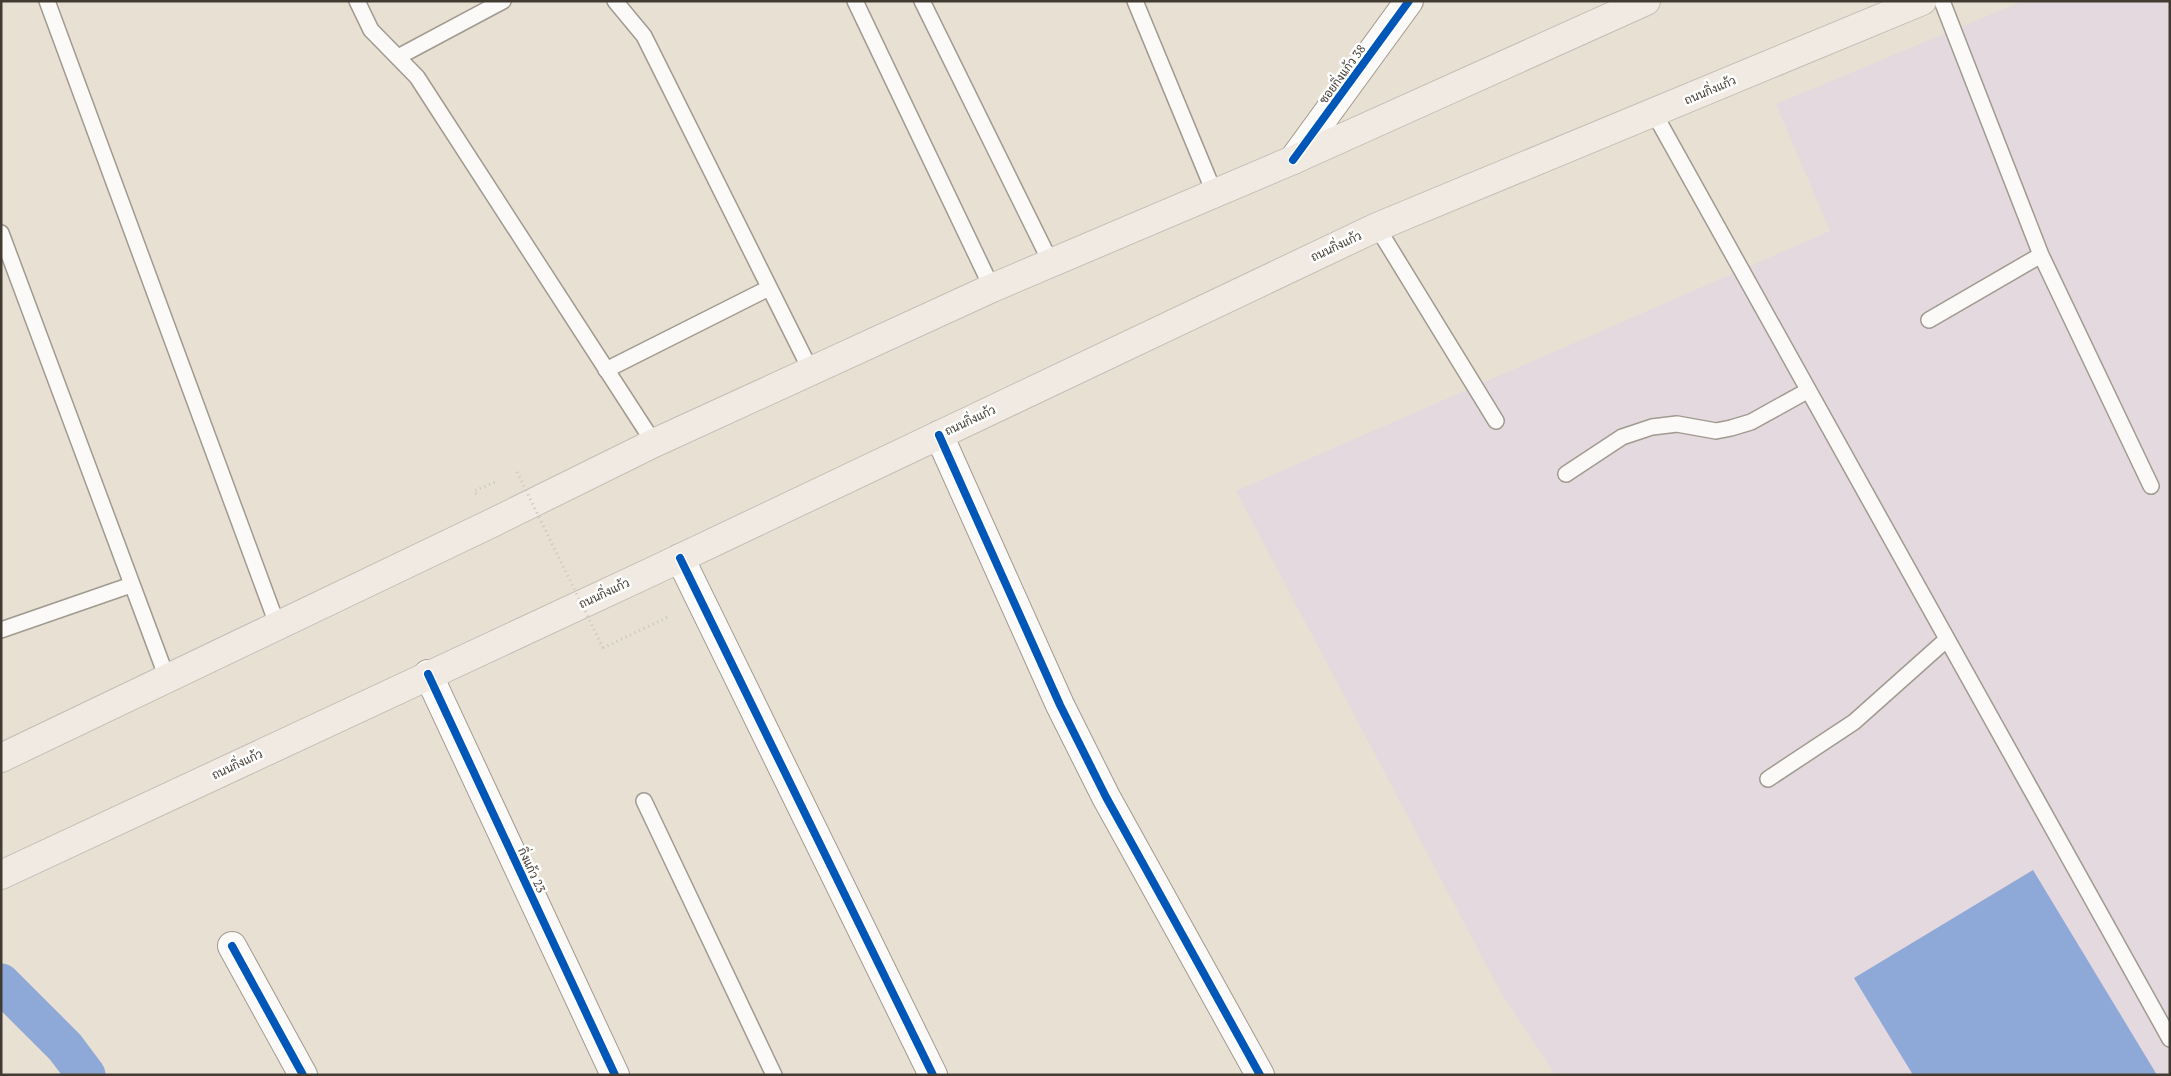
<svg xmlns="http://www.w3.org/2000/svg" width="2171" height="1076" font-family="'PT Serif',Sarabun,serif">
<rect width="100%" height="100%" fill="#e8e0d2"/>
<path fill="#e4d9de" d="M2023,1H2170V1075H1556L1500,991L1236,491L1830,231L1776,104Z"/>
<path fill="#8ea9d8" d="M2033,870L2157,1075H1913L1854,978Z"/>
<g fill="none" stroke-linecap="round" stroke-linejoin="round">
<path stroke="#8ea9d8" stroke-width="39" d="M1,983L65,1047L86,1075"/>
<g stroke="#a09a90" stroke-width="18">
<path id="lane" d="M47,1L277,624
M357,1L371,30L417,77L654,443
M615,1L644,36L811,371
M855,1L992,288
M922,1L1051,263
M1135,1L1214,192
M1942,1L2041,255L2151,486
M398,57L503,1
M1654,113L2170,1039
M1377,227L1496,421
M1,233L167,678
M1929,320L2041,255
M606,370L769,288
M1566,474L1622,437L1652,427L1677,424L1716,431L1731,428L1751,422L1807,391
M1,630L131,585
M1768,779L1854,722L1946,640
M644,801L774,1075"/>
</g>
<g stroke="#a09a90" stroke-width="30">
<path id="street" d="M939,435L1060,705L1106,797L1260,1075
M680,558L933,1075
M428,674L615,1075
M232,946L303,1075"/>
</g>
<g stroke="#a09a90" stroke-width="30">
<path id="secondary" d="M1293,160L1409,1"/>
</g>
<g stroke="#c3beb7" stroke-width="30">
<path id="primary" d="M1,758L492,523L654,443L992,288L1293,160L1646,1
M1,875L651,572L1377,227L1922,1"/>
</g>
<path stroke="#c8c5c0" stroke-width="3" stroke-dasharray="1 4" stroke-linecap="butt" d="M476,494L474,491L495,482
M603,648L670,616"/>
<use href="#lane" stroke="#fcfaf8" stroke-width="15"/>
<use href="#street" stroke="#fcfaf8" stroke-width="28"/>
<use href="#secondary" stroke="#fcfaf8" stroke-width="28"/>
<use href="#primary" stroke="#f0eae3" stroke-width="28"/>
<path stroke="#c8c5c0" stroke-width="3" stroke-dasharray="1 4" stroke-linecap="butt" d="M517,472L603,648"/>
<g stroke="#fff" stroke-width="11">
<path id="cycleway" d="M1293,160L1409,1
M939,435L1060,705L1106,797L1260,1075
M680,558L933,1075
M428,674L615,1075
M232,946L303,1075"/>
</g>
<use href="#cycleway" stroke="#0057b8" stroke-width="8"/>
</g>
<g text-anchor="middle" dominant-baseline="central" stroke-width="5" stroke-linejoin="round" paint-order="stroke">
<g font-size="12" fill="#413b32" stroke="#fff">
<text transform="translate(1342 74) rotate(-54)">ซอยกิ่งแก้ว 38</text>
<text transform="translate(1710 90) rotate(-23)">ถนนกิ่งแก้ว</text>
<text transform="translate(1336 246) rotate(-25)">ถนนกิ่งแก้ว</text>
<text transform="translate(970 420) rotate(-25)">ถนนกิ่งแก้ว</text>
<text transform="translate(604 593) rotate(-25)">ถนนกิ่งแก้ว</text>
<text transform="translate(237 764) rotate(-25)">ถนนกิ่งแก้ว</text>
<text transform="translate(532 870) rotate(65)">กิ่งแก้ว 23</text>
</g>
</g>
<rect width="2171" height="1076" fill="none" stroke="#413b32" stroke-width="5"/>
</svg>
